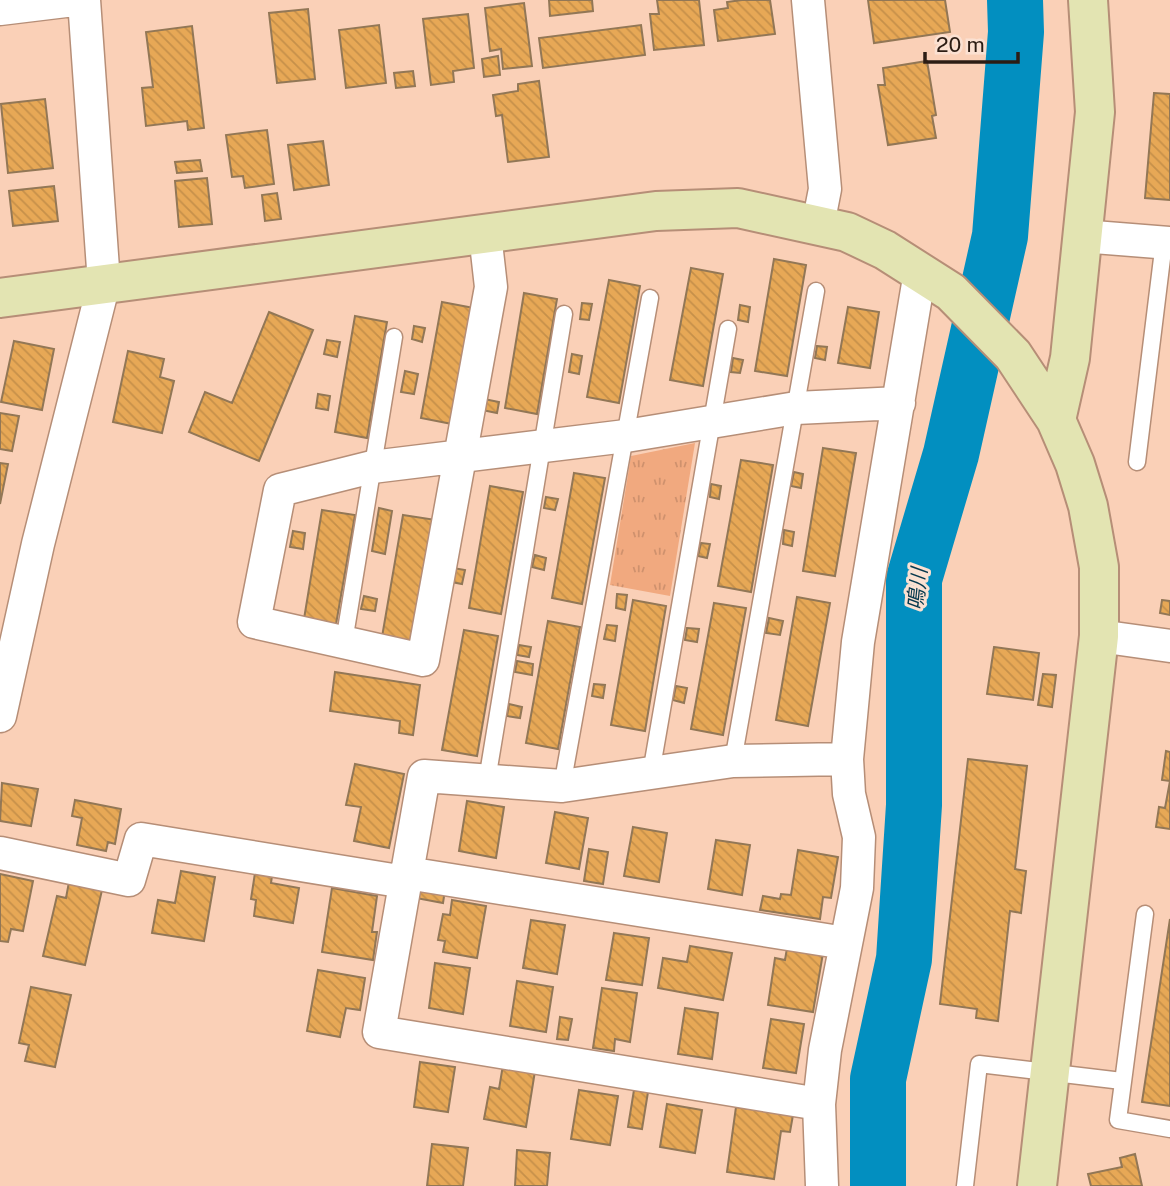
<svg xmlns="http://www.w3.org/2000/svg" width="1170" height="1186" font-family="'Public Sans','Noto Sans JP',sans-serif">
<defs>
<pattern id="park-tufts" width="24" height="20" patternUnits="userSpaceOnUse" patternTransform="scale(1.75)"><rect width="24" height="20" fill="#f1a97f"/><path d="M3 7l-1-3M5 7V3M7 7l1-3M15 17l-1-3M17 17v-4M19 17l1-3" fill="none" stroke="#cf916d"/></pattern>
<pattern id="building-back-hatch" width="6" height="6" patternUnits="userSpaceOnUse" patternTransform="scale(1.75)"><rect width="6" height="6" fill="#e7a856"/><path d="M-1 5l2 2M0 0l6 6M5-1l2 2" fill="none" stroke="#c6904a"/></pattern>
</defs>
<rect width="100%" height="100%" fill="#fad0b7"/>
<path fill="url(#park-tufts)" d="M695,443L670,596L610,585L631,456Z"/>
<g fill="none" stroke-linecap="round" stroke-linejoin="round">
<path stroke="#028fc0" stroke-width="56" d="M878,1186V1079L904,959L914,805V579L951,454L1000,236L1016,32L1015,0"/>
</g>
<path fill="url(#building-back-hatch)" stroke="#927756" stroke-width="2" d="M549,0H592L593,11L550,16Z
M657,0H699L704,45L654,50L650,14H659Z
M742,0H770L775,34L718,41L714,10L728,8L727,2Z
M868,0H945L950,32L874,43Z
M524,3L532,66L503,69L501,49L490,51L485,8Z
M308,9L315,79L277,83L269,13Z
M468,14L474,68L453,71L454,82L431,85L423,19Z
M379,25L386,83L346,88L339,30Z
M641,25L645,55L543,68L539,38Z
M192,26L204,128L188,130L187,121L146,126L142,88L153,87L146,32Z
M498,56L500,75L484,77L482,59Z
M927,61L936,115L932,116L936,138L888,145L878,85H885L883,68Z
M413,71L415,86L396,88L394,73Z
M539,81L549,157L508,162L502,115L496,116L493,95L518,91V84Z
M1154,93L1170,94V200L1145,198Z
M45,99L53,168L8,173L1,104Z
M267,130L274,184L245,188L243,176L232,177L226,135Z
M323,141L329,185L294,190L288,145Z
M200,160L202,171L177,173L175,162Z
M207,178L212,224L179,227L175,181Z
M54,186L58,221L13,226L9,191Z
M277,193L281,219L265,221L262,195Z
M774,259L806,265L787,376L755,371Z
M691,268L723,274L703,386L670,380Z
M609,280L640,286L619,403L587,397Z
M524,293L557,299L537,414L505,408Z
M442,302L474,308L452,424L421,418Z
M582,303L592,304L589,320L580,319Z
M740,305L750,307L748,322L738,320Z
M848,307L879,312L870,368L838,363Z
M269,312L313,330L259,461L189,432L205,392L232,403Z
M355,316L387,322L367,438L335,432Z
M414,326L425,328L422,342L412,339Z
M327,340L340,342L337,357L324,354Z
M14,341L54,349L42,410L1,402Z
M817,346L827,347L825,360L815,358Z
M128,351L164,359L160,377L174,381L162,433L113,422Z
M572,354L582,356L579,374L569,372Z
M733,358L743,360L740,373L731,372Z
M405,371L418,374L414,394L401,392Z
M318,394L330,396L328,410L316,408Z
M484,399L499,402L497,413L482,410Z
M0,413L19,416L12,451L0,449Z
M823,448L856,453L835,576L803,571Z
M741,460L773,465L751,592L718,586Z
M0,463L8,464L0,504Z
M794,472L803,474L801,488L791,486Z
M574,473L605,478L582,604L552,598Z
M711,484L721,486L719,499L710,497Z
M490,486L523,492L501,614L469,608Z
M546,497L558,499L555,510L544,508Z
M379,508L392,511L385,554L372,551Z
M322,510L355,515L335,630L303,625Z
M403,515L436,520L414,643L382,637Z
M784,530L794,532L792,546L783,544Z
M293,531L305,533L303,549L290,547Z
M701,543L710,544L707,558L698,556Z
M535,555L546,558L544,570L532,567Z
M453,568L465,570L462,584L451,582Z
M617,594L627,595L625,610L616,608Z
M364,596L377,599L375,611L361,609Z
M797,597L830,603L808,726L776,720Z
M633,600L666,606L645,731L611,725Z
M1162,600L1170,601V615L1160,613Z
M714,603L746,608L723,735L691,729Z
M769,618L783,621L780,635L766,633Z
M548,621L580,627L558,749L526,743Z
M607,625L617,626L615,641L604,639Z
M687,628L699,629L697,642L685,640Z
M464,630L498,636L477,756L442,750Z
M519,645L531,647L529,657L517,655Z
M994,647L1039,653L1033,700L987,694Z
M517,661L533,664L532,675L515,672Z
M335,672L420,685L413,735L399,733L400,721L330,711Z
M1043,674L1056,675L1052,707L1038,705Z
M594,684L605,685L603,698L592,696Z
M676,686L687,688L684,703L673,700Z
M509,704L522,707L520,718L507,716Z
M1166,751L1170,752V829L1156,827L1159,807L1165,808L1170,781L1162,780Z
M968,759L1027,766L1015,869L1026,871L1021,913L1010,911L998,1021L976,1018L977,1009L940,1004Z
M355,764L404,774L389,848L354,841L361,807L346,805Z
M2,783L38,789L31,826L0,821Z
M75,800L121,809L115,844L108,842L106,851L77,845L82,818L72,816Z
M467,801L504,807L496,858L459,851Z
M555,812L588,818L579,869L546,863Z
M633,827L667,833L659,882L624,876Z
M716,840L750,845L742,895L708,889Z
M589,849L608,852L603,884L584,881Z
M798,850L838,857L831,898L823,897L820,919L760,910L763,896L780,899L781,894L791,895Z
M181,871L215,877L204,941L152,933L158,900L175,903Z
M255,873L272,876L271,883L299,888L293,923L254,916L256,900L251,899Z
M0,874L33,881L23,931L11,929L8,942L0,941Z
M69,882L102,890L85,965L43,956L57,896L66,898Z
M418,886L445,890L443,903L416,898Z
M332,888L377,896L372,932H377L373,960L322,952Z
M452,900L486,906L477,958L443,952L445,941L438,940L443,914L450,915Z
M1170,919V1106L1142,1102Z
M531,920L565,925L557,974L523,968Z
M614,933L649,938L642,985L606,980Z
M690,946L732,953L723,1000L658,988L663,958L687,962Z
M787,948L823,953L813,1012L768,1005L775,958L785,960Z
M435,963L470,968L463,1014L429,1008Z
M318,970L365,978L360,1010L346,1008L340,1037L307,1031Z
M517,981L553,987L546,1032L510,1026Z
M31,987L71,995L55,1067L25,1061L29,1045L19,1043Z
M602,988L637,993L630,1042L615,1039L614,1051L593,1048Z
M685,1008L718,1013L712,1059L678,1054Z
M560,1017L572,1019L568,1040L557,1039Z
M771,1019L804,1024L796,1073L763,1068Z
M420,1062L455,1067L448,1112L414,1107Z
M503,1065L535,1071L526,1127L484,1119L490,1087L499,1089Z
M579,1090L618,1096L610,1145L571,1139Z
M634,1090L648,1092L642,1129L628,1127Z
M667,1104L702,1110L695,1153L660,1147Z
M736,1107L793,1115L790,1132L781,1131L774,1179L727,1172Z
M432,1144L468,1148L463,1186H427Z
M517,1150L550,1153L547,1186H515Z
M1135,1154L1142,1186H1091L1088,1174L1122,1167L1120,1158Z"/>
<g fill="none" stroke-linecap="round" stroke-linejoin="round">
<g stroke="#b68e77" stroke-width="19">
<path id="lane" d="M1137,462L1164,242
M344,642L394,337
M733,761L816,291
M651,773L728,329
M487,780L564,314
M562,786L650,298
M1145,914L1118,1120L1170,1129
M965,1186L979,1064L1122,1081"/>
</g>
<g stroke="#b68e77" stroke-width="35">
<path id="street" d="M808,0L825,189L818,225
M0,9L74,0
M485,234L491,287L423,660L254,622L280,490L372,467L626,436L796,408L899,403
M1081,236L1170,243
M1099,636L1170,646
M0,716L38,544L104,283L84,0
M0,853L129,880L141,839L405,882
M407,873L845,943
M819,1104L379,1032L424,776L562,786L733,761L847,759
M822,1186L819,1104L825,1050L857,888L859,837L849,794L847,759L858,642L920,272"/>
</g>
<g stroke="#b68e77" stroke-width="42">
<path id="secondary" d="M0,298L656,211L738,208L847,232L885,250L951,292L1013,355L1056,420L1075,464L1088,506L1099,567V636L1037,1186
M1056,420L1070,358L1095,112L1088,0"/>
</g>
<use href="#lane" stroke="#fff" stroke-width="16"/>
<use href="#street" stroke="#fff" stroke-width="32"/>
<use href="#secondary" stroke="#e3e4b2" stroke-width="38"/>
</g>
<g text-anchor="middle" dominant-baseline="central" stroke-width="6" stroke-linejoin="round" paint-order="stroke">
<g font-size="21" font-style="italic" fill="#06384d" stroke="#fbe1d2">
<text transform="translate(917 589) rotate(-84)">鳴川</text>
</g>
</g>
<path d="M925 52v10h93v-10" fill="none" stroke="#2c1d14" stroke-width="3.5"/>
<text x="936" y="52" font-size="21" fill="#2c1d14" stroke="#fbe1d2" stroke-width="5" paint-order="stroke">20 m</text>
</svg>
